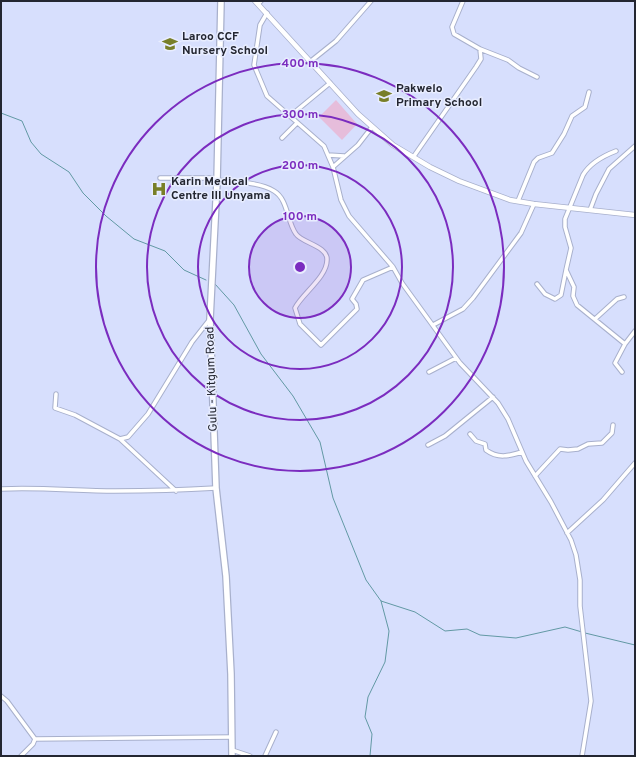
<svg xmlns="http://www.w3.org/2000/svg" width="636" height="757" font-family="Overpass,sans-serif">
<rect width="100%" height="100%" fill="#d7dffd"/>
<path fill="#e6bddb" d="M336,100L357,124L342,140L319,117Z"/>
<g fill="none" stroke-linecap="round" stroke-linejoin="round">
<path stroke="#6299a4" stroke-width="1" d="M1,113L22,121L31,142L41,154L69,172L83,193L106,216L134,239L165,251L184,270L206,280
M215,284L234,305L261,354L293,396L320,442L333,498L366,580L381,601L415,612L445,631L467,629L480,635L516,638L565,627L582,632
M585,633L635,645
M370,756L372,734L365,717L368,697L385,662L389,631L381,601"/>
<g stroke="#a8b0cc" stroke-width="5.5">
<path id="street" d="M463,1L452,27L454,34L480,49L508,60L519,68L537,77
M258,4L261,1
M267,13L260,25L254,65L267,96L324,146L333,167L341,200L349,216L393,267L402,283L460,363L498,403L508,419L526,461L551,502L571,540L576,555L580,580V606L591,701L582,756
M311,61L336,41L371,1
M290,116L330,83
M282,138L297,123
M616,151C603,156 590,163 583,175L565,219V227L571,248L566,270L574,287L573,296L577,305L625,344L635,331
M328,155L344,156
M414,156L476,67L481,59L480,49
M333,167L358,145L372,127
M160,178H217
M217,180C235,182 259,182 274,191C288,199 287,222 296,234C302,243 328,246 327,260C327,277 302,294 295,308L300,324L321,345L357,309L356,304L352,299L363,280L393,267
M518,201L534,162L538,158L552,153L564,134L572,116L585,107L589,92
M590,210L596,194L609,169L635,146
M537,284L545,294L555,299L561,295L566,270
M595,319L617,299L624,297
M433,325L463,309L473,298L521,233L534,204
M429,372L456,358
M622,372L615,363L625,344
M56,394L55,408L75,415L120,439L176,491
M470,434L476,441L485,444L486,450C498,459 509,456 522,452
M120,439L128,437L148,414L192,342L210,319
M428,445L445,436L493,397
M535,476L560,449L568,450L578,449L588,444L602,443L612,433L613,425
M1,489C39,487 77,491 115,491C149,491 183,490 216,488
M567,533L603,500L635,463
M1,696L7,701L35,739L33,744L21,756
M35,739L232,737
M232,750L250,756
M265,756L276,732"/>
</g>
<g stroke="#a8b0cc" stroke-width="6">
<path id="secondary" d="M255,1L358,114L393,145L430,167L459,181L510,200L534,204L635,215"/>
</g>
<g stroke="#a8b0cc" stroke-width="8">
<path id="primary" d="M221,1L217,182L210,319L216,488L226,576L231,674L232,756"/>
</g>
<use href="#street" stroke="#fff" stroke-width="3.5"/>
<use href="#secondary" stroke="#fff" stroke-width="4.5"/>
<use href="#primary" stroke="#fff" stroke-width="5.5"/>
</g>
<circle cx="300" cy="267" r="51" fill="#7b2cbf" fill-opacity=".12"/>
<g fill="none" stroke="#7b2cbf" stroke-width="2">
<circle cx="300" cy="267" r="51"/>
<circle cx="300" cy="267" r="102"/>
<circle cx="300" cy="267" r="153"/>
<circle cx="300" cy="267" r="204"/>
</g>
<defs>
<g id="school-bare" transform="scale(1.2)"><path d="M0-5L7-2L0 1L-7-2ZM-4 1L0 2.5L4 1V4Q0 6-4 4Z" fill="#787f29" stroke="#e8edff" stroke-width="2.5" paint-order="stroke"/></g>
<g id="hospital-bare" transform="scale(1.2)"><path d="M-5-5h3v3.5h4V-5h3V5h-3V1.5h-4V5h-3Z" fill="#787f29" stroke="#e8edff" stroke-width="2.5" paint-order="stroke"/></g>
</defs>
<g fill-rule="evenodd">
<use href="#school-bare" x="170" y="44"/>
<use href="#school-bare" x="384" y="96"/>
<use href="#hospital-bare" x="159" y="189"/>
</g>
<g text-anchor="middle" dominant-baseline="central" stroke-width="3" stroke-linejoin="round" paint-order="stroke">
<g font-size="12" font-weight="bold" fill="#232631" stroke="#e8edff" text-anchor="start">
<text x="182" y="37">Laroo CCF<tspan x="182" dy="14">Nursery School</tspan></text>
<text x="396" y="89">Pakwelo<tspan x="396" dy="14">Primary School</tspan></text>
<text x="171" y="182">Karin Medical<tspan x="171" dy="14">Centre III Unyama</tspan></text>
</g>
<g font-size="12" fill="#232631" stroke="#e8edff">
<text transform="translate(212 379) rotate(-92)">Gulu - Kitgum Road</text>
</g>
</g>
<circle cx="300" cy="267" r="6" fill="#7b2cbf" stroke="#e8edff" stroke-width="2"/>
<g font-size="12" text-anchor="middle" font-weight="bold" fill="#7b2cbf" stroke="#e8edff" stroke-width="3" stroke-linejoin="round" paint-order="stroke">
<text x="300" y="67">400 m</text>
<text x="300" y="118">300 m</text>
<text x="300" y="169">200 m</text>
<text x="300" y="220">100 m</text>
</g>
<rect width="636" height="757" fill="none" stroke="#232631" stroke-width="4"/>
</svg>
